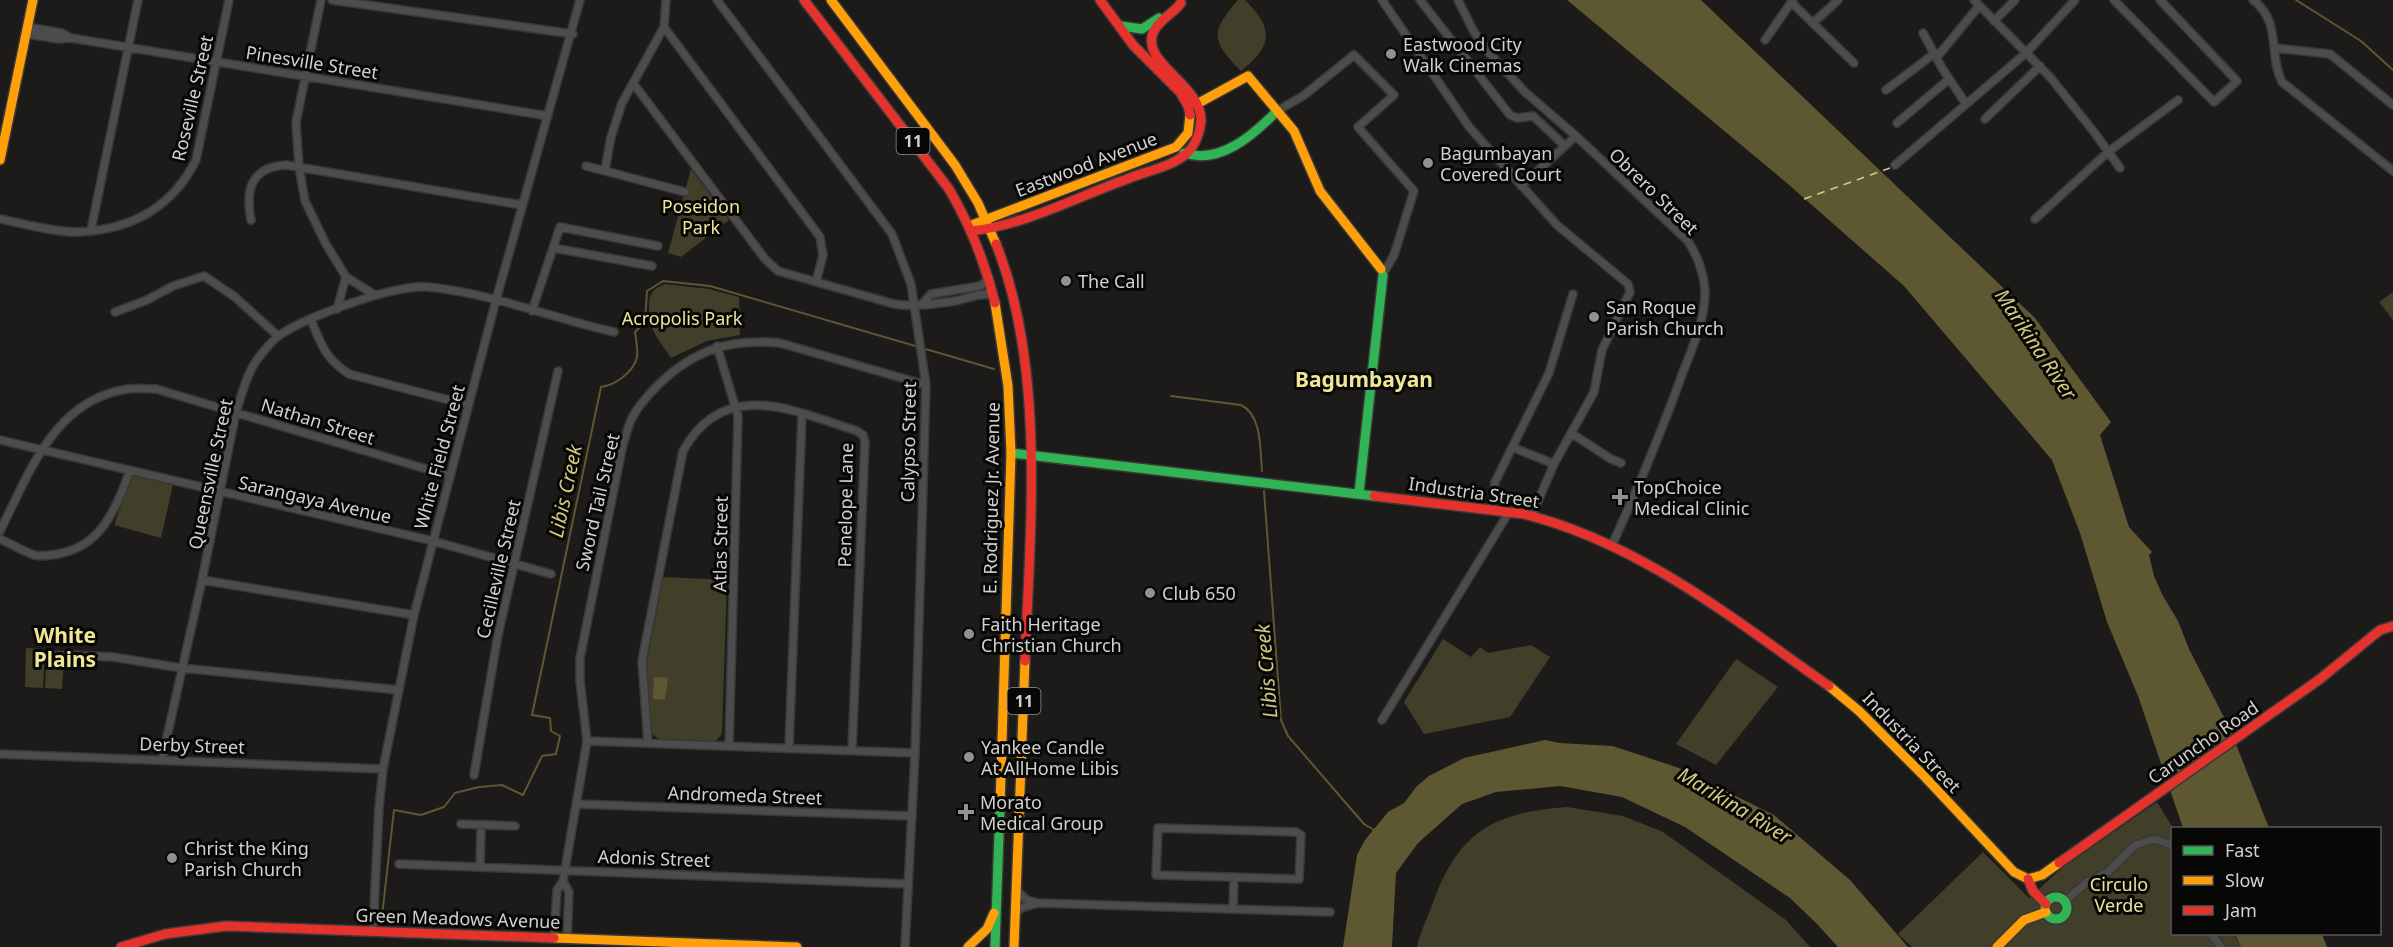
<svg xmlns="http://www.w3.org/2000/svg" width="2393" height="947" font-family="'Noto Sans',sans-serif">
<rect width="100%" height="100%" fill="#1c1b19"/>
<path fill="#413e2a" d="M1238,0H1245C1274,28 1273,46 1241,71C1211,41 1210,32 1238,0Z
M691,169L729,220L681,257L668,253Z
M665,284L709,289L739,297L740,335L707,341L671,358C658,338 648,330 649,305C650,292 653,289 665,284Z
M2393,292V320L2379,302Z
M132,475L173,485L161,538L114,525Z
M663,577L727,580L722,734L715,742L661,741L652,734L647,690V662Z
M1443,639L1471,657L1480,647L1488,653L1531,645L1550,657L1510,717L1424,734L1404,702Z
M26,648L45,649L43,688L25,687Z
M47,650L65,651L62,689L45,688Z
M1736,659L1778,687L1716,765L1676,744Z
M2157,802L2173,828L2172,934H2234L2241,947H1912L1898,934L1983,852L2029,898L2062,868Z
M1567,807L1623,816L1663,832L1786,920L1810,947H1417C1420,933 1426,921 1431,908C1457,834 1489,813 1567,807Z"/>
<path fill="#5d5732" d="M1567,0H1701L2035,318L2111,422L2100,435L2129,527L2152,552L2149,555L2154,576L2163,596L2178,621L2189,649L2230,729L2269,828H2183L2138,696L2107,622L2080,533L2052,460L1904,286L1788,184Z
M654,677L668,678L665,700L653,699Z
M1545,740L1560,743L1612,746L1625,750L1679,768L1774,815L1850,880L1908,947H1838L1817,924L1790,898L1685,827L1622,797L1560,786L1496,792L1462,804L1418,843L1396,873L1392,947H1343L1357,855L1365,840L1388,812L1404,803L1417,786L1429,776L1464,758Z
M2235,934H2322L2327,947H2241Z"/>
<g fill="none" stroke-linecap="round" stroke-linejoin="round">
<path stroke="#5d5732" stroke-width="2" d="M2296,0L2361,41L2393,70
M1171,396L1241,405C1262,415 1260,449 1262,471
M1264,491L1281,720L1288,736L1364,824L1374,830
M382,916L394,810L421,815L444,807L455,793L479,787L502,785L523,795L542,756L556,754L560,736L551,731L550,718L532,715L601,387C615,385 633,373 637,357C638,350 636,339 635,332L645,322L647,291L663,281L710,286L994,369"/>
<path stroke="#d2c983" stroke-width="1.5" stroke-dasharray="8 6" stroke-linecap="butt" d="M1804,199L1890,168"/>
<g stroke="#383837" stroke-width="10">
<path id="street" d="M321,0L296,122L299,167L305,201L326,244L346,277L375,295
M332,0L573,34
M717,0L892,234L911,284L926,385L915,753L905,947
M1382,0L1470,128L1557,225L1628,284L1630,292L1602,350L1594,392L1554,464L1532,515
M1420,0L1510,115L1517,118L1533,116L1565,146
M1458,0L1474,32L1490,54L1525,92L1576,136L1688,241C1698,257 1704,272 1705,292C1705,320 1693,346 1683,372C1662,431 1638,488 1612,545
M1974,0L2050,77L2094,132L2120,168
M2114,0L2214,102L2237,81L2160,0
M2253,0C2282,22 2268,54 2282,82L2393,171
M1791,2L1854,63
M1994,21L2015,0
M1813,23L1838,0
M27,27L62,33L71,38
M664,27L820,237L823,255L816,282
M1923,33L1942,68L1966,104
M26,34L59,39L71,38L548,116
M1765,40L1793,0
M2275,48L2330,54L2393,105
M1937,57L1979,6
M633,83L765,259L778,271L894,304C914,307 934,304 955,301C967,299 980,292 992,295
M1886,90L1935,53
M1277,111L1303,96L1354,55L1394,95L1358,127L1414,191L1394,255L1386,269
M1985,119L2040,66
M1897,123L1949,79
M1895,165L2026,53L2075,0
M586,166L685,192
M605,170L611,137L622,103L664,27L666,0
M1521,186L1576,136
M0,219C25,224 52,232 77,232C131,230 172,208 196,160L229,0
M2035,219L2108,152L2178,100
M251,220C245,190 251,167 286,165L522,205
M91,230L138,0
M554,248L652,266
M922,304L931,294L980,286L988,280
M337,309L346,277
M532,311L560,227L658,246
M115,312L147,300L173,286L204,276L235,297L278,336
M311,320C322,346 325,358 349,374L468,405
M717,346L738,416L729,746
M1571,433L1611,459L1621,463
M0,440L433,541L551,574
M1512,447L1554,464
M1492,510L1495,482L1549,373L1573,294
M0,531C29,474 54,399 128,389C137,388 147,389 156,389L450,476
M0,539C11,544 23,551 34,555C43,557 53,555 62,553C103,544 116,507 130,471
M202,580L414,615
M69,655L113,657L181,668L399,690
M1382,720L1509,512
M587,741L915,753
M648,743L642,661L683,451C724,376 795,411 857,431L863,435L865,442L852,750
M789,748L802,414
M0,754L383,769
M162,759L202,580L236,412C242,394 247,372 259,357C264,351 271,342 277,337C301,318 398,283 428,287C491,293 552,318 614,332
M474,775L498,635L558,371
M576,804L912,816
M461,824L515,826
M1158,828L1296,832L1301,835L1299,879L1156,875Z
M399,864L908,884
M480,867L481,825
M563,881L569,892L567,938
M1016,890L1027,900L1038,903L1330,912
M2064,902L2087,882L2108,872L2135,845L2155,839L2172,845
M1233,909L1234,877
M1015,914L1021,908L1038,903
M373,931L379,807L383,769L414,615L496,300L580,0
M2211,934L2221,947
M554,938L557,890L563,881L587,741L580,681V658L623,444C626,436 628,426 632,418C638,406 648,395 658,385C694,350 730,338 780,343L926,385"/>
</g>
<g stroke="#383837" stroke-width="12">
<path id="fast" d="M1121,26L1142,29L1159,18
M1184,153C1220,165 1253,135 1277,111
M1011,453L1374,496
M1359,493L1383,275
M2045 908a11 11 0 1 1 22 0a11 11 0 1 1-22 0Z
M995,947L1000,806"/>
</g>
<g stroke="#383837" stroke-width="12">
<path id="slow" d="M831,0L955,165L978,203L996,244
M1197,104L1248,76L1294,131L1320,191L1381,269
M0,160L33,0
M969,226L1176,147L1188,133L1190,115
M995,303L1008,386L1011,453L1000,806
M1829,686L1859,711L1922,774L2014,872L2028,879L2042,875L2059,863
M554,938L797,947
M968,947L987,929L994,913
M1014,947L1025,661
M1997,947L2024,920L2046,912"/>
</g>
<g stroke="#383837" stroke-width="12">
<path id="jam" d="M804,0L949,189C970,225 985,262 995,303
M1100,0L1133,45L1180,92L1188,106L1190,115
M971,231C1025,225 1077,197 1127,179C1146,171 1171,167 1186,154C1195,146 1200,133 1201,121C1202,85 1141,63 1153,33C1158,20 1173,14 1181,3
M996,244C1046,368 1030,530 1025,661
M1374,496L1524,514C1640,543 1733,619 1829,686
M2059,863L2320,679L2380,630L2393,626
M2028,879L2033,891L2046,904
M121,947L165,934L226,926L554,938"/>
</g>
<use href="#street" stroke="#4c4c4c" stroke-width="7"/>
<use href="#fast" stroke="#30b455" stroke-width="9"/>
<use href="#slow" stroke="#ff9f0a" stroke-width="9"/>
<use href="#jam" stroke="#e5322d" stroke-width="9"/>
</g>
<g fill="#92918f" stroke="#070705" stroke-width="2">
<circle cx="1391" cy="54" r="6"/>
<circle cx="1428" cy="163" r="6"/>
<circle cx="1066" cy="281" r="6"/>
<circle cx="1594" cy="317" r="6"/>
<path d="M1617 488h6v6h6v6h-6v6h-6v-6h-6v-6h6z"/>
<circle cx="1150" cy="593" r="6"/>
<circle cx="969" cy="634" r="6"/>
<circle cx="969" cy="757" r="6"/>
<path d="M963 803h6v6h6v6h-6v6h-6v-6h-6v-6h6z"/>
<circle cx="172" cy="858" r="6"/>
</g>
<g text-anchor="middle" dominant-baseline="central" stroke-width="6" stroke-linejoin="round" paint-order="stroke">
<g fill="#070705" stroke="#959492" stroke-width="1.5">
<rect x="896.5" y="128" width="33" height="26" rx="4.5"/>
<rect x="1007.5" y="688" width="33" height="26" rx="4.5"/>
</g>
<g font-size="16" font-weight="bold" fill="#d2d1cf">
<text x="913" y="141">11</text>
<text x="1024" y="701">11</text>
</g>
<g font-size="18" fill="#d2d1cf" stroke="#070705" text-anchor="start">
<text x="1403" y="44">Eastwood City<tspan x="1403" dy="21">Walk Cinemas</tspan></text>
<text x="1440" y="153">Bagumbayan<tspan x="1440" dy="21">Covered Court</tspan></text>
<text x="1078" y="281">The Call</text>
<text x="1606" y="307">San Roque<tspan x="1606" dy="21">Parish Church</tspan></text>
<text x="1634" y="487">TopChoice<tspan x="1634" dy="21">Medical Clinic</tspan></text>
<text x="1162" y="593">Club 650</text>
<text x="981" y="624">Faith Heritage<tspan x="981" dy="21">Christian Church</tspan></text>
<text x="981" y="747">Yankee Candle<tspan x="981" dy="21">At AllHome Libis</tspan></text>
<text x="980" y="802">Morato<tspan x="980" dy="21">Medical Group</tspan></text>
<text x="184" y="848">Christ the King<tspan x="184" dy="21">Parish Church</tspan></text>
</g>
<g font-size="18" fill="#d2d1cf" stroke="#070705">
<text transform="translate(312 62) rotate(9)">Pinesville Street</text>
<text transform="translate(192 98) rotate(-77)">Roseville Street</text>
<text transform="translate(1086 164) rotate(-21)">Eastwood Avenue</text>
<text transform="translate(1654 191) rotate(44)">Obrero Street</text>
<text transform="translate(318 421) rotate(17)">Nathan Street</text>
<text transform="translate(908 442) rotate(-89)">Calypso Street</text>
<text transform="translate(439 457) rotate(-75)">White Field Street</text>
<text transform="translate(210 474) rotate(-78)">Queensville Street</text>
<text transform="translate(1474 492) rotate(8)">Industria Street</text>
<text transform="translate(991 498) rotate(-89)">E. Rodriguez Jr. Avenue</text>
<text transform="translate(315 499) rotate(13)">Sarangaya Avenue</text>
<text transform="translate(597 502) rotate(-77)">Sword Tail Street</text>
<text transform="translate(845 505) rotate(-89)">Penelope Lane</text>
<text transform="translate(720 544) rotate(-89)">Atlas Street</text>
<text transform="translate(498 569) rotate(-77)">Cecilleville Street</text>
<text transform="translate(1912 742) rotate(46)">Industria Street</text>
<text transform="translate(2203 742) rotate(-35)">Caruncho Road</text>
<text transform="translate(192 745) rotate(2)">Derby Street</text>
<text transform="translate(745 795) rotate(2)">Andromeda Street</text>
<text transform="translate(654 858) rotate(2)">Adonis Street</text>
<text transform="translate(458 918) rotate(2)">Green Meadows Avenue</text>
</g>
<g font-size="18" fill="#ede49d" stroke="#070705">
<text x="701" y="206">Poseidon<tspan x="701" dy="21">Park</tspan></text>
<text x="682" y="318">Acropolis Park</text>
<text x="2119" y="884">Circulo<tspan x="2119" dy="21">Verde</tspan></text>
</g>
<g font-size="20" font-style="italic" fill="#d2c983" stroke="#070705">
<text transform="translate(2036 344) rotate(56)">Marikina River</text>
<text transform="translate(565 491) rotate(-78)">Libis Creek</text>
<text transform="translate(1266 671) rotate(-95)">Libis Creek</text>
<text transform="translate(1735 805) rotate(31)">Marikina River</text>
</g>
<g font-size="21" font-weight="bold" fill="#f0e697" stroke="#070705">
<text x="1364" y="379">Bagumbayan</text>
<text x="65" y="635">White<tspan x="65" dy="24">Plains</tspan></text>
</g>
</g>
<rect x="2171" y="827" width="210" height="108" fill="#070705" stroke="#585856" stroke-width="1.5"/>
<rect x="2183" y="846" width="30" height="9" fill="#30b455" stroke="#585856" stroke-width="1.5"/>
<text x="2225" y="857" font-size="18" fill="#d2d1cf">Fast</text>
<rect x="2183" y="876" width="30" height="9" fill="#ff9f0a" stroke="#585856" stroke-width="1.5"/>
<text x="2225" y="887" font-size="18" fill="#d2d1cf">Slow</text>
<rect x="2183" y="906" width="30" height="9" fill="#e5322d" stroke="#585856" stroke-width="1.5"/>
<text x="2225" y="917" font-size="18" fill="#d2d1cf">Jam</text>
</svg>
